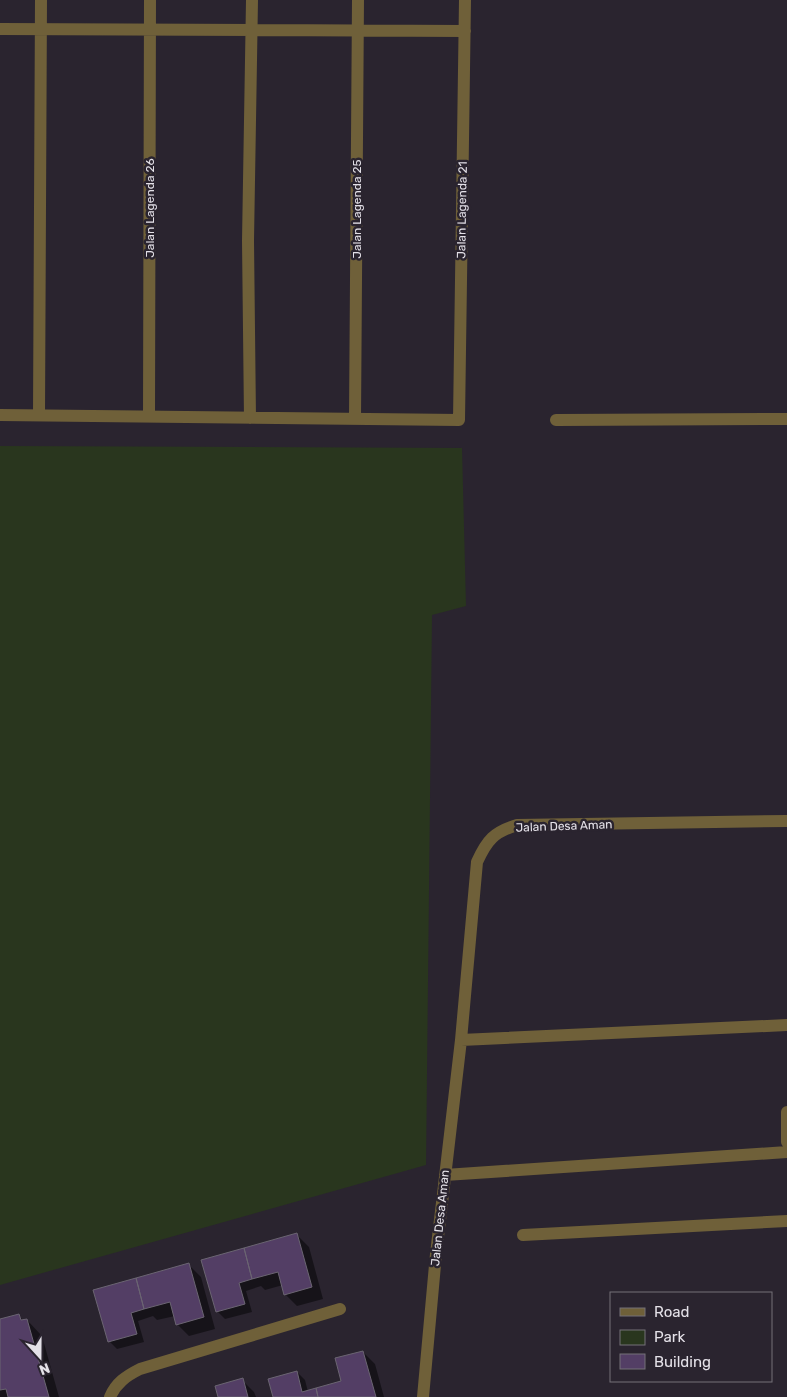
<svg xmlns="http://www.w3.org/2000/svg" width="787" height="1397" font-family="Rubik,sans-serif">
<rect width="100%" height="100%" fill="#2a242f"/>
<path fill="#29361e" d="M0,446L462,448L466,606L432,615L426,1165L0,1285Z"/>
<path fill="#0007" d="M297,1235L309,1247L323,1299L297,1306L285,1294L283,1285L265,1290L261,1286L246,1291L252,1312L225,1319L217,1311L203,1261Z
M189,1265L201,1277L215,1329L189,1336L177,1324L175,1316L157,1320L153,1316L138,1321L144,1342L117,1349L109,1341L94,1291Z
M18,1315L24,1321L27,1320L42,1336L59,1397H0V1320Z
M363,1352L375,1364L384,1397H274L297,1372L305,1380L308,1392L343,1382Z
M242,1380L254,1392L256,1397H219Z"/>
<path fill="#533e65" stroke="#6b6572" d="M297,1233L312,1287L284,1295L278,1272L252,1279L244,1248Z
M244,1248L252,1279L239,1283L245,1304L216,1312L201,1260Z
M189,1263L204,1317L176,1325L170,1302L144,1309L136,1278Z
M136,1278L144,1309L131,1313L137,1334L108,1342L93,1290Z
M19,1314L21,1320L27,1319L49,1397H8L6,1389L0,1390V1319Z
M363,1351L376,1397H318L316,1388L341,1381L335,1358Z
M297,1371L302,1392L316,1388L318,1397H273L268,1379Z
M243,1378L248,1397H218L215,1386Z"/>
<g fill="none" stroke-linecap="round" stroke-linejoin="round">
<path stroke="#6f6039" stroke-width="12" d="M0,29L465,31
M0,415L459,420L465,0
M39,415L41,0
M149,416L150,0
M250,418L248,241L252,0
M355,419L358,0
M556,420L787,419
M461,1040L787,1025
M787,1112V1142
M445,1175L787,1152
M523,1235L787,1221
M110,1397C116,1383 126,1376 140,1369L340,1309
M423,1397L436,1254L461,1040L477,862C487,840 494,832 517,825L787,821"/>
</g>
<g text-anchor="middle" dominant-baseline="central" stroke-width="5" stroke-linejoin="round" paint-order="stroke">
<g font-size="12" fill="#e4e1e8" stroke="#2a242f">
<text transform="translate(150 208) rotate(-90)">Jalan Lagenda 26</text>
<text transform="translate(357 209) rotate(-90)">Jalan Lagenda 25</text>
<text transform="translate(462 210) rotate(-89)">Jalan Lagenda 21</text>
<text transform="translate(564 826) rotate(-2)">Jalan Desa Aman</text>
<text transform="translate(440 1218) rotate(-84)">Jalan Desa Aman</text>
</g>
</g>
<rect x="610" y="1292" width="162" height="90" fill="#2a242f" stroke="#747079"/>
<rect x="620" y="1308" width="25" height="8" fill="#6f6039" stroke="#747079"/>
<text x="654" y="1317" font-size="15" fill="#e4e1e8">Road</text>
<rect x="620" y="1330" width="25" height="15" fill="#29361e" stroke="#747079"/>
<text x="654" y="1342" font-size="15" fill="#e4e1e8">Park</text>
<rect x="620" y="1354" width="25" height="15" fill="#533e65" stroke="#747079"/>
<text x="654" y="1367" font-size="15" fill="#e4e1e8">Building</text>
<g transform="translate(40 1357) rotate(159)" stroke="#2a242f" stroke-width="4" paint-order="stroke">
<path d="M0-4L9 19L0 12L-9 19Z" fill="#e4e1e8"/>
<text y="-8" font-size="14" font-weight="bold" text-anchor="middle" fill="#e4e1e8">N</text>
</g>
</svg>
